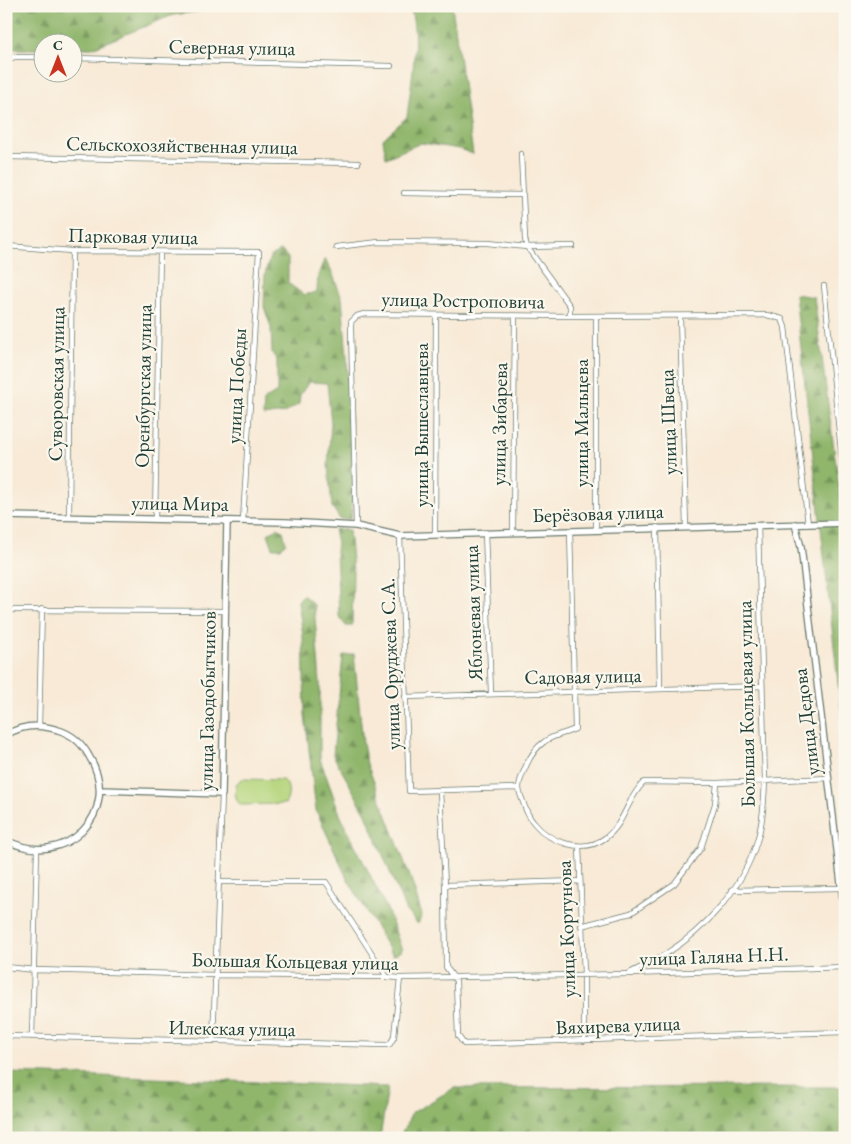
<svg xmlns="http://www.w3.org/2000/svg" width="851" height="1144" font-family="'EB Garamond',serif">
<defs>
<pattern id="forest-firs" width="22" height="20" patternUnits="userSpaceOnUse" patternTransform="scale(1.25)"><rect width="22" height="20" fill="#90b66c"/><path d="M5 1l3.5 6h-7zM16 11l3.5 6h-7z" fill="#75955a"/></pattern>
</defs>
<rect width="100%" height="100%" fill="#fbf7ec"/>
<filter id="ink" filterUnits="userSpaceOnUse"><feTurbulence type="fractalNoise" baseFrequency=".02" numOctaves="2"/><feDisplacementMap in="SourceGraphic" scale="10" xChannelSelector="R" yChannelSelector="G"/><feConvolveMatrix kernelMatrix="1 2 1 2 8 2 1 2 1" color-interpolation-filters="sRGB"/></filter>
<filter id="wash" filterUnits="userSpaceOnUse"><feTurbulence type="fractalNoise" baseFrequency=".0096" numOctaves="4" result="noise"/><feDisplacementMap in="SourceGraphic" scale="20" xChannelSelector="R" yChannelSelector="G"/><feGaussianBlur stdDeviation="1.12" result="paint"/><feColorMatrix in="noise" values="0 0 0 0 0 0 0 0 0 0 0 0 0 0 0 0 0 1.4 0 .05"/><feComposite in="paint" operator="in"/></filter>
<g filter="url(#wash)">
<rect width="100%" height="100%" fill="#f8ead7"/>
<path fill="#b5d57d" stroke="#6a8958" d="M242,779L282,780C290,783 290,797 285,804L242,805C233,801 236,792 236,784Z"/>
<path fill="url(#forest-firs)" stroke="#587a50" d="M6,6H238L173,15L92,48H73L72,42H42V49H6Z
M410,6H452L473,154L460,149L421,143L386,158L383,139L407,117C411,82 420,41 410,6Z
M281,250L288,258V283L304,295L317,292L318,275L325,258L333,275L342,298L347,358L353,491L351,519H340L332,507L328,465L331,423L327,383L309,382L300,395L299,404L284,413L263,416L264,400L277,392V360L272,353L271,327L264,307L265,274L270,257Z
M795,294L814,297L845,533V745Z
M277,528L283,531L286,543L281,548H273L268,534Z
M334,529L349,530L353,571L352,626H346L339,616L336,551L337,543Z
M303,595L314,605L320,683V759L341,817L387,909L402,950L393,956L346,876L316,810L305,715L303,635L298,601Z
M354,654L363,744L367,764L411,879L422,915L418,924L406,911L366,814L333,755L343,656Z
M6,1073L46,1074L388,1087L380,1138H6Z
M845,1087V1138L400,1137L412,1113L454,1088Z"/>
</g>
<g filter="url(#ink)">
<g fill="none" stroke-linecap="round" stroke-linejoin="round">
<g stroke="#6b7a6d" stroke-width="6">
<path id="minor" d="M72,58L391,66
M6,59L15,57H42
M521,154L525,239L527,247L570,306V316
M6,157L358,163
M404,193L523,195
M6,246L72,251L259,252L243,521
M336,247L379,242L488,243L527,247L573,246
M824,286L845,489
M596,316V529
M680,316L686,527
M69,517L72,251
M155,519L160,253
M356,526L351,330V322L357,316L364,314L570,316L767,315L782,319L785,327L808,524
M657,527L660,689
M570,530L575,729C565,734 553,735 544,742C535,748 530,757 526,766C523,773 519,781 519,788C519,792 521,796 522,799C525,808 528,817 534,823C550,843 584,854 605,838C625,824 627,798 644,782L717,783L829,778
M485,532L491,693
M513,532L515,316
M435,534L436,315
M400,536L409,791L519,788
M6,610L226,611
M405,697L762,686
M39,725L42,609
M440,791L445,885L446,967L456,981L458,1036L464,1044L845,1032
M579,846L584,975V1041
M218,882H326L387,977
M445,885L579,881
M732,890L841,888
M581,926L631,913L674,884L701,848L715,804L717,783
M6,967L35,970L216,975L387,977L400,978L629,974L845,967
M630,973C641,967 653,962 664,955C705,930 743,888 757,841C763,822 764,801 765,781L758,525
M6,1036L387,1045L390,1044L394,1037L400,978
M32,1037L37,850
M213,1042L222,794"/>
</g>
<g stroke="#6b7a6d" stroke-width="8">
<path id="tertiary" d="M6,516L286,522L356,526L400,536L845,523
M795,524L801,547L845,917
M6,735C22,725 40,724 58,730C72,734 82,743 89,756C124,813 64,871 6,840
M101,790L222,794L227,521"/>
</g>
<use href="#minor" stroke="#fff" stroke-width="4.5"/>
<use href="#tertiary" stroke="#fff" stroke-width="5.5"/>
</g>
</g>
<g text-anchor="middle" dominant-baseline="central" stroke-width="4.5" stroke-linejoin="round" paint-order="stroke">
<g font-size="20" fill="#1f3d34" stroke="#fbf7ec">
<text transform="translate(232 47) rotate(1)">Северная улица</text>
<text transform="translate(182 145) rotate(1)">Сельскохозяйственная улица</text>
<text transform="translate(133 236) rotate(1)">Парковая улица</text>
<text transform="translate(463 300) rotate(1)">улица Ростроповича</text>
<text transform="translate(56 384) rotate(-89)">Суворовская улица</text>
<text transform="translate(143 386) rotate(-89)">Оренбургская улица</text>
<text transform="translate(236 386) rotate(-87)">улица Победы</text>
<text transform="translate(668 422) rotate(-92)">улица Швеца</text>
<text transform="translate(581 423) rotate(-90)">улица Мальцева</text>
<text transform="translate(499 424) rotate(-89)">улица Зибарева</text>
<text transform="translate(421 425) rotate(-90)">улица Вышеславцева</text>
<text transform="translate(180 503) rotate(1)">улица Мира</text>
<text transform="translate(598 513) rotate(-2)">Берёзовая улица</text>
<text transform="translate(473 613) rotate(-92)">Яблоневая улица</text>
<text transform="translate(390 664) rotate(-92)">улица Оруджева С.А.</text>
<text transform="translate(583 676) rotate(-1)">Садовая улица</text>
<text transform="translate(207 701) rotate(-89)">улица Газодобытчиков</text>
<text transform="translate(746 704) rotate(-91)">Большая Кольцевая улица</text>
<text transform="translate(806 722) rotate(-97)">улица Дедова</text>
<text transform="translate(566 929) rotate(-92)">улица Кортунова</text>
<text transform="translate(714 956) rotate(-2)">улица Галяна Н.Н.</text>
<text transform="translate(295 961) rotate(1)">Большая Кольцевая улица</text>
<text transform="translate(618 1025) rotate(-2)">Вяхирева улица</text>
<text transform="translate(232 1028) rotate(1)">Илекская улица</text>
</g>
</g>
<rect width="851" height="1144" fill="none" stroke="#fbf7ec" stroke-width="25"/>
<g transform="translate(58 58)"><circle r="24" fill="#fbf7ec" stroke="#a3ada2"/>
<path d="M0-4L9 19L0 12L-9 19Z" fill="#c8321e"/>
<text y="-8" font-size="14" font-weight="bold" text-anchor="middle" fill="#1f3d34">С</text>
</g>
</svg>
